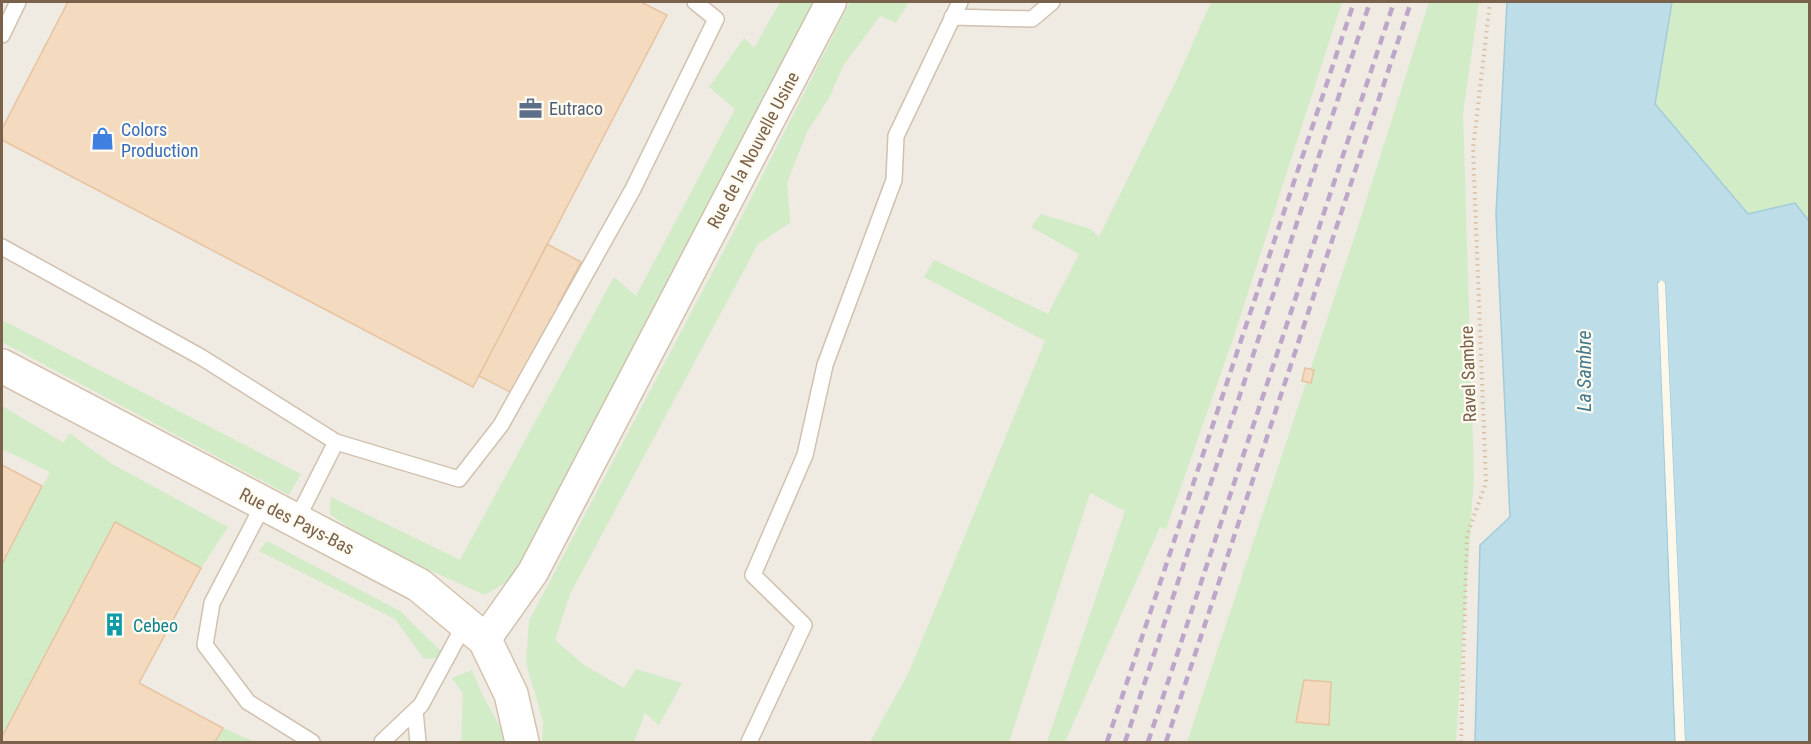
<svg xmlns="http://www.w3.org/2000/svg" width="1811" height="744" font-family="'Roboto Condensed',sans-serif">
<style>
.industrial{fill:#efeae2}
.green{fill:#d2ecc7}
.water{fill:#bddde8;stroke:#a2ccdb;stroke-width:1.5}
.pier{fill:#fdf8ea}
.building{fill:#f4dbc0;stroke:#e7c3a0;stroke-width:1.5}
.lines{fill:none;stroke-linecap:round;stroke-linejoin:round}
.lane-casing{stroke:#d1c1ae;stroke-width:18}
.street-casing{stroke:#d1c1ae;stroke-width:33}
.secondary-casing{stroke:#d4c2ac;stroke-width:36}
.path{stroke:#dabea2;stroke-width:4;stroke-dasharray:1.5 4.5;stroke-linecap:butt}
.lane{stroke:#fff;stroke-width:15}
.street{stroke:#fff;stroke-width:30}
.secondary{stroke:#fff;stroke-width:33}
.rail{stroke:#bda6c9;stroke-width:4.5;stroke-dasharray:9 6;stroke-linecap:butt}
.labels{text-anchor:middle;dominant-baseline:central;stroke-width:4.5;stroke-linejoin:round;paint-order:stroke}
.service-label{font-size:18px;fill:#4e5e75;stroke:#fffbf1;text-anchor:start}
.shop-label{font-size:18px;fill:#366cbe;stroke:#fffbf1;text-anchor:start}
.street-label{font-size:18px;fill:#7a614b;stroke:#fffbf1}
.culture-label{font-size:18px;fill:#0d838f;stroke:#fffbf1;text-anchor:start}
.water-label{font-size:20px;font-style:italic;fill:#43798e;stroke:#fffbf1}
</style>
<rect width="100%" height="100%" fill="#fdf8ea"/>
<path class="industrial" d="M2 2H1508L1497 236 1510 517 1480 545 1475 742H2Z"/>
<path class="green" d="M780 2H816L516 576 485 595 373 545 330 514 331 497 460 560 614 277 636 296 735 109 709 87 744 38 754 48Z
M850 2H909L896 23 880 16 843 66 830 96 807 132 787 183 790 223 758 244 570 594 555 640 584 665 624 688 636 669 682 683 659 725 645 713 634 742H542L543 721 526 663 529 621 741 218Z
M1211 2H1342L1233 339 1166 529 1160 527 1065 742H1047L1125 511 1090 493 1009 742H870L909 672 1045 341 924 277 934 260 1048 314 1079 254 1031 227 1041 214 1091 229 1099 237 1177 79Z
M1429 2H1479L1463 113 1474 477 1456 742H1187L1362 214Z
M1672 2H1809V221L1795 203 1748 214 1655 104Z
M2 320 301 474 289 495 2 342Z
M2 406 64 443 69 433 112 464 228 527 201 568 115 522 2 738V564L50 472 2 449Z
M267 541 400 611 447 657 424 659 395 619 259 551Z
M472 670 483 696 506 738V742H461L463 694 452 678Z
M223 728 255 742H215Z"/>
<path class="water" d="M1507 2H1672L1655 104 1748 214 1795 203 1809 221V742H1685L1665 283 1658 282 1675 742H1475L1480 545 1510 517 1496 214Z"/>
<path class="pier" d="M1661 280 1665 283 1685 742H1682L1662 283 1678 742H1676L1658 284Z"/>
<path class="building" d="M68 2H641L667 15 473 387 2 140V129Z
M547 244 581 262 558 305 561 307 555 319 551 318 512 393 479 376Z
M1305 368 1314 370 1311 383 1302 381Z
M2 465 42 486 2 564Z
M115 522 201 568 139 683 223 728 215 742H2V737Z
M1304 680 1331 682 1329 725 1296 722Z"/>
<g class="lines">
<defs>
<path id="lane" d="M952 17 1032 19 1052 2
M2 35 18 2
M2 247 201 357 336 442 459 479 501 425 633 189 716 19 695 2
M263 505 212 603 205 645 248 702 312 742
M296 521 336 442
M415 711 418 742
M382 742 421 705 466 622
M749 742 804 625 753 575 805 455 825 365 894 180 896 136 960 2"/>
<path id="street" d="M485 640 533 572 831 2"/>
<path id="secondary" d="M2 366 419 585 485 640 511 694 522 742"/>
</defs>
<use href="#lane" class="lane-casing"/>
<use href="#street" class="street-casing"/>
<use href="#secondary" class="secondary-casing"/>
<path class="path" d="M1461 742 1467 535 1486 483 1473 149 1490 2"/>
<use href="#lane" class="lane"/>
<use href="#street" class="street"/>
<use href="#secondary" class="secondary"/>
<path class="rail" d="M1107 742 1354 2
M1125 742 1370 2
M1148 742 1394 2
M1166 742 1411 2"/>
</g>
<defs>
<symbol id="office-bare" viewBox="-9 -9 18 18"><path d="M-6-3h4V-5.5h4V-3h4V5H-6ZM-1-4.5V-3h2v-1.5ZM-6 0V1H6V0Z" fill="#5c6f8a" stroke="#fffbf1" stroke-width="2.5" paint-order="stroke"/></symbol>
<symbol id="shop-bare" viewBox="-9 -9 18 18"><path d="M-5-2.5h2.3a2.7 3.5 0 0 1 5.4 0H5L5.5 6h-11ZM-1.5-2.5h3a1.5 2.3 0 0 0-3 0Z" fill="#3f7fe0" stroke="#fffbf1" stroke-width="2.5" paint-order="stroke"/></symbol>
<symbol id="building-bare" viewBox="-9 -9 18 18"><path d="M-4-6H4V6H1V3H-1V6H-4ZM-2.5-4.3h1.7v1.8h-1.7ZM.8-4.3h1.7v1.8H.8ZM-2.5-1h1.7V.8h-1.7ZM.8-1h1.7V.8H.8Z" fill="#0f9aa8" stroke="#fffbf1" stroke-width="2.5" paint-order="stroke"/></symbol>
</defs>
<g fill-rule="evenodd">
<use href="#office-bare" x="514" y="92" width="33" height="33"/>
<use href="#shop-bare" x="86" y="122" width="33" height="33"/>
<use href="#building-bare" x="98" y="608" width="33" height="33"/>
</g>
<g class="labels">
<g class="service-label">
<text x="549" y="108">Eutraco</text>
</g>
<g class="shop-label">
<text x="121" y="129">Colors<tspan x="121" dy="21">Production</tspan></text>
</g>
<g class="street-label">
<text transform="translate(753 150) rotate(-62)">Rue de la Nouvelle Usine</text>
<text transform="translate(1468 374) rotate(-92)">Ravel Sambre</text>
<text transform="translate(297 521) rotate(27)">Rue des Pays-Bas</text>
</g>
<g class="culture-label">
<text x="133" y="625">Cebeo</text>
</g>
<g class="water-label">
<text transform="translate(1584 371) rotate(-90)">La Sambre</text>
</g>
</g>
<rect width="1811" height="744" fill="none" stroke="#7a614b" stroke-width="6"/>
</svg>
